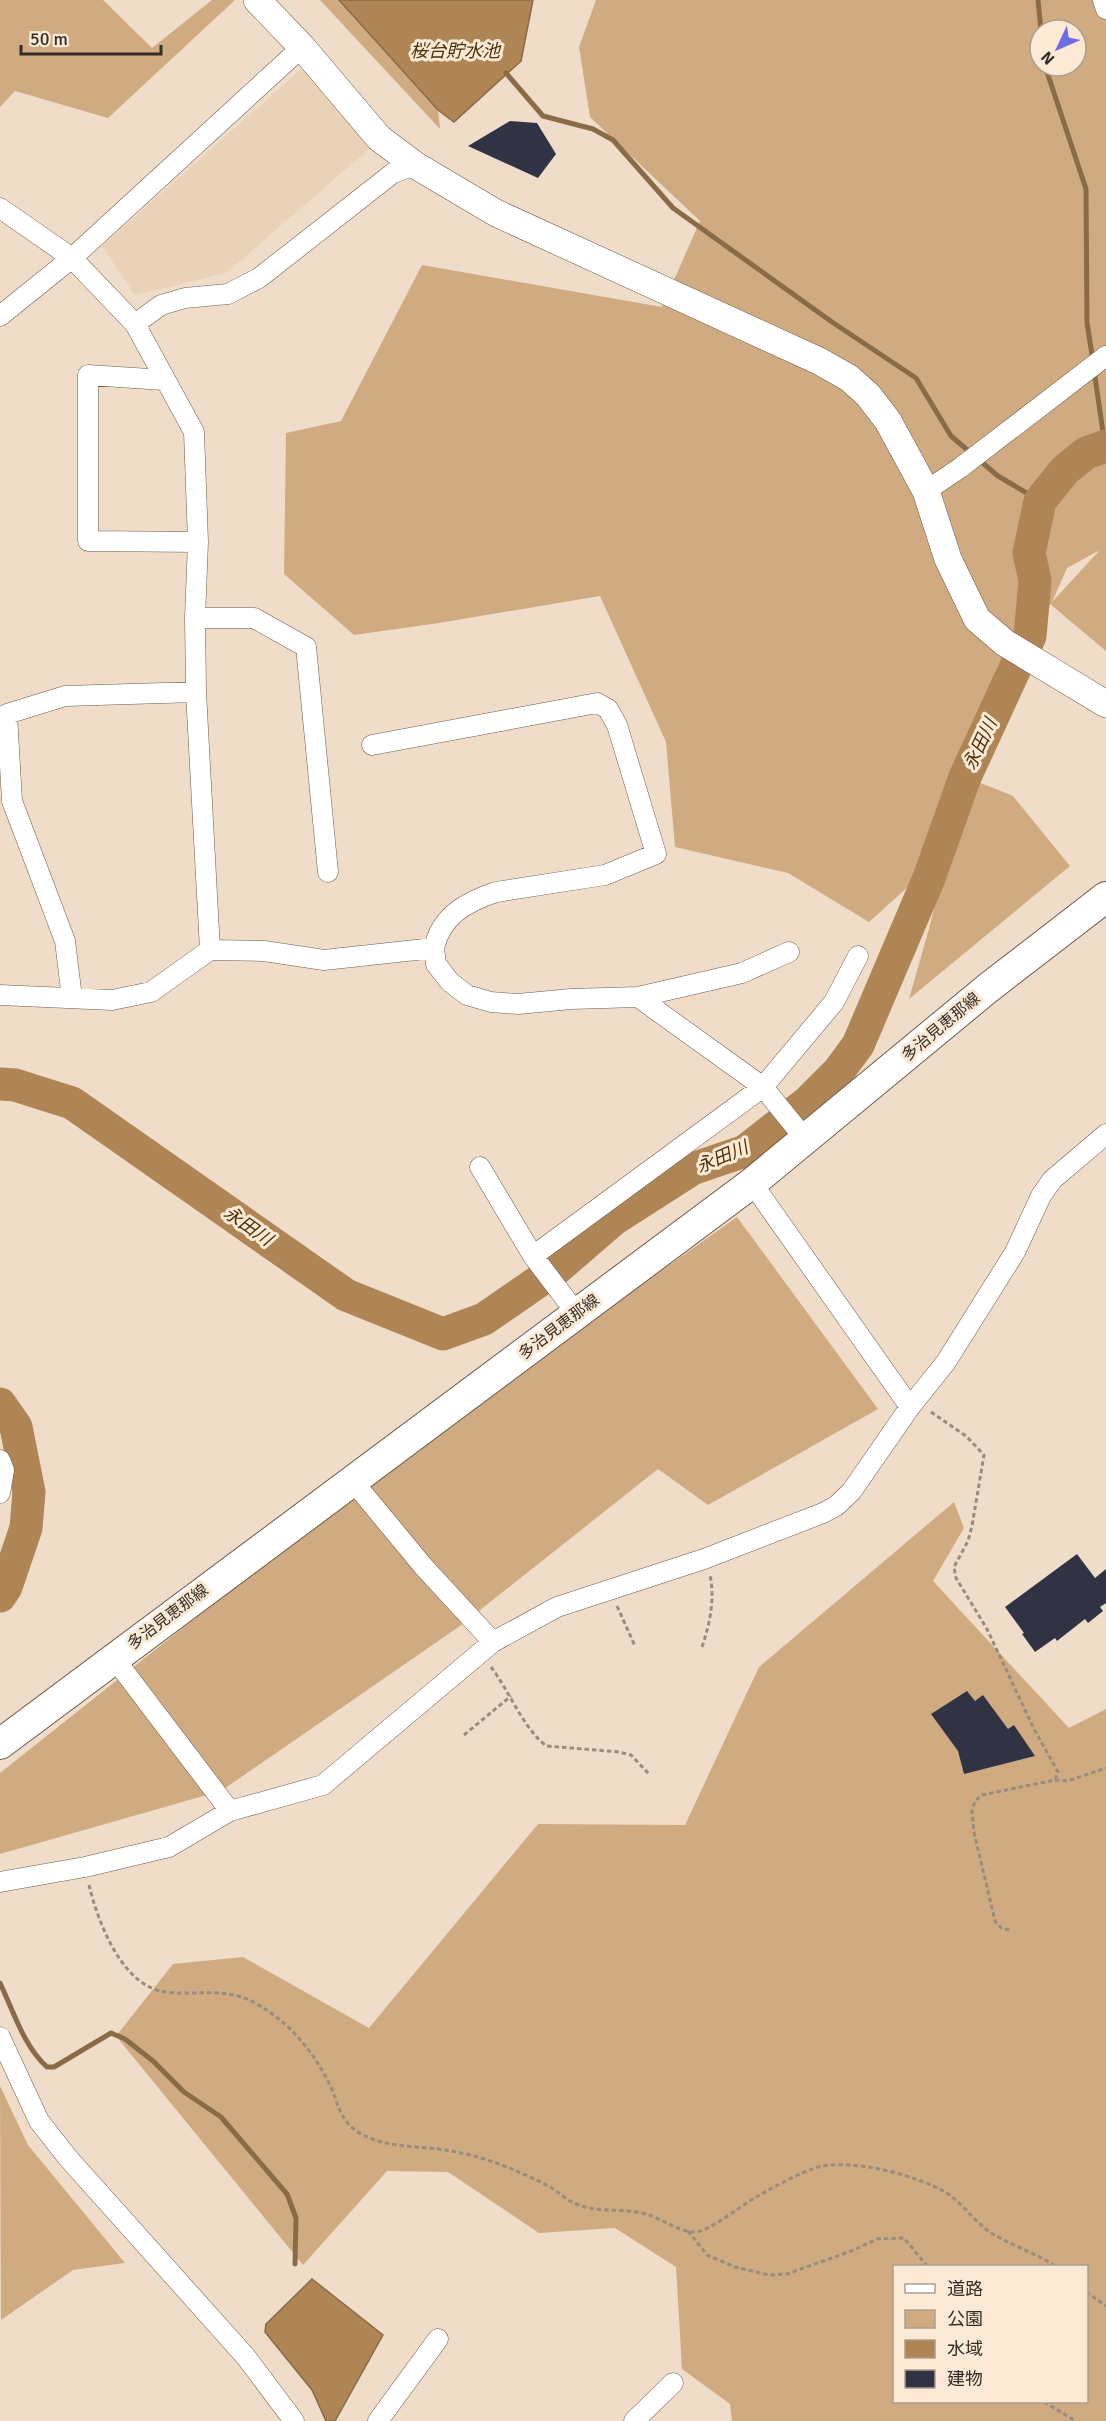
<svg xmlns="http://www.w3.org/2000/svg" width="1106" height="2421" font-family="Signika,'Noto Sans JP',sans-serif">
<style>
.built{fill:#ead2b9}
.green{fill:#d0ab82;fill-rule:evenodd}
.water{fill:#af8555;stroke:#8a6b47;stroke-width:1.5}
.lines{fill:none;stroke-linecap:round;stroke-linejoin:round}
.stream{stroke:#8a6b47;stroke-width:5}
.river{stroke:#af8555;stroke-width:33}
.building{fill:#313345}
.street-casing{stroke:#6b5c4b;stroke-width:21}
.secondary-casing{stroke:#6b5c4b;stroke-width:28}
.primary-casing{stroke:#6b5c4b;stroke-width:32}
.path{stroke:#998c7d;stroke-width:3;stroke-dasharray:4.5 3;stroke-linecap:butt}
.street{stroke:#fff;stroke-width:20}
.secondary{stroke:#fff;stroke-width:27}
.primary{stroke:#fff;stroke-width:30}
.labels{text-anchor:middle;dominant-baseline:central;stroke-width:6;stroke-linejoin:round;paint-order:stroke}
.street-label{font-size:16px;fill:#342d25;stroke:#fcead6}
.water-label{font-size:18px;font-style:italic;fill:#4c2f06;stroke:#fcead6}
</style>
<rect width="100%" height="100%" fill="#efddc9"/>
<path class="built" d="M309 62 382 138 226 273 135 295 102 246Z"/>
<path class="green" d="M0 0H103L152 48 212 0H235L108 118 15 91 0 107Z
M320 0H339L438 110 440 129Z
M596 0H1106V651L1050 604 971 779 1013 796 1070 866 909 999 929 929 958 809 931 866 869 922 788 873 675 847 666 742 600 596 439 623 354 635 284 574 286 433 341 421 422 265 662 307 700 221 590 117 579 47ZM1040 30H1076V66H1040ZM1098 551V552L1052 602 1067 568Z
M737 1217 878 1409 708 1505 658 1469 460 1626 221 1791 0 1854V1773L402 1454Z
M954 1502 964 1528 933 1581 1069 1728 1106 1709V2421H732L730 2404 682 2369 676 2267 615 2228 539 2233 448 2172 387 2171 303 2265 116 2036 173 1964 243 1957 369 2028 538 1824 685 1825 759 1667ZM894 2266H1086V2402H894Z
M0 2086 28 2145 125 2263 73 2270 1 2320Z"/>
<path class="water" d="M339 0H533L521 61 454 122 438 110Z
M312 2279 383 2335 335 2421H326L312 2390 265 2332 266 2324Z"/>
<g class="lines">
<path class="stream" d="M1038 0 1041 30
M1045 66 1086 189 1087 323 1093 361
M506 73 543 116 593 129 613 140 673 208 832 322 916 378 951 436 971 453
M1094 370 1105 446
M978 459 998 476 1040 501
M0 1983C13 2010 24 2047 47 2067H54L111 2033 125 2039 153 2061 184 2092 221 2117 287 2194 296 2218 295 2264"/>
<path class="river" d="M0 1084 15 1085 72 1103 346 1295 443 1334 484 1319 555 1270 614 1219 692 1169 745 1151 808 1102 838 1072 858 1045 929 878 965 777 1030 636 1035 581 1029 553 1040 501 1065 470 1086 453 1106 446
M0 1404 16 1427 29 1492 26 1528 6 1587 0 1596"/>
</g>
<path class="building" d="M510 121 537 123 556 154 538 178 468 146Z
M1077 1554 1095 1578 1106 1569V1603L1100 1607 1103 1611 1088 1623 1085 1619 1057 1641 1055 1638 1035 1652 1022 1634 1024 1633 1005 1607Z
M967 1691 975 1701 983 1695 1008 1729 1014 1725 1035 1756 964 1774 958 1751 931 1714Z"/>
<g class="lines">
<defs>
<path id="street" d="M1103 0 1106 9
M0 208 72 258 135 324 194 432 198 542 195 618 196 692 210 950
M0 316 72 258 302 47
M135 324 161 305 185 298 228 294 259 278 393 173 415 165
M165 380 88 375V541L198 542
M926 491 960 468 1106 356
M195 618H254L306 647 328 872
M372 745 597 703 608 709 617 725 656 854 605 875 496 892C466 902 441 916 434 948
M0 995 112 1000 151 992 210 950 264 951 324 960 434 948 436 964 450 982 467 995 491 1002 518 1004 571 999 638 997 763 1087 806 1140
M638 997 742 973 789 952
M72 998 65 941 12 801 7 714 65 696 196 692
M480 1167 533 1256 763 1087 834 1002 858 956
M752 1183 910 1407
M533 1256 577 1314
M0 1460 4 1470 0 1493
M352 1480 423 1566 493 1642
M114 1658 230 1811
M0 1882 85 1867 169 1847 230 1811 323 1785 493 1642 557 1607 704 1559 823 1513 836 1506 851 1492 910 1407 946 1362 1015 1252 1041 1196 1052 1180 1106 1134
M0 2037 39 2121 68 2158 246 2357 294 2421
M378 2421 438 2339
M634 2421 673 2383"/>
<path id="secondary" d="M257 0 302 47 379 138 415 165 496 213 819 361 849 378 868 395 888 421 926 491 948 559 977 619 1005 643 1106 704"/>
<path id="primary" d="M0 1744 752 1183 988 988 1106 897"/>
</defs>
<use href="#street" class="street-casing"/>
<use href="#secondary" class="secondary-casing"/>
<use href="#primary" class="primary-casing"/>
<path class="path" d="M931 1412 966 1436 984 1455 972 1526 968 1541 954 1567 956 1578 987 1629 1034 1729 1058 1772 1055 1780 982 1795 975 1801 972 1811 974 1832 995 1921 1002 1929 1012 1930
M617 1606 635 1646
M702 1647C710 1623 715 1600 710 1575
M491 1667C508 1689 526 1733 547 1746L619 1752 631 1755 649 1774
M464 1735 511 1696
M1055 1780 1068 1781 1106 1768
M89 1885C98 1922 122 1987 166 1992 199 1996 226 1986 257 2004 290 2023 313 2051 330 2085 338 2102 339 2118 355 2130 382 2149 415 2145 445 2150 481 2155 518 2170 550 2187 558 2191 565 2199 574 2203 597 2214 625 2207 649 2215 663 2220 677 2230 692 2232 708 2234 742 2204 758 2196 776 2186 795 2175 815 2168 848 2157 916 2175 945 2192 963 2203 975 2223 993 2234 1013 2246 1036 2253 1055 2266
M688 2231 707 2255 735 2267 769 2275 787 2274 854 2250 877 2239 904 2238 927 2266
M1086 2292 1106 2306
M1044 2402 1076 2421"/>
<use href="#street" class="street"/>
<use href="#secondary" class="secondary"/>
<use href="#primary" class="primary"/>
</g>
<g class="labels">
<g class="street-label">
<text transform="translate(941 1027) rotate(-40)">多治見恵那線</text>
<text transform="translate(559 1327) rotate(-37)">多治見恵那線</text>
<text transform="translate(168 1617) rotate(-37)">多治見恵那線</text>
</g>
<g class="water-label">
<text x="455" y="51">桜台貯水池</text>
<text transform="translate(980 744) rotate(-65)">永田川</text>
<text transform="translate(722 1157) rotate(-23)">永田川</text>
<text transform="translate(248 1226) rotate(35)">永田川</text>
</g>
</g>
<rect x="893" y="2265" width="195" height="138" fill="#fcead6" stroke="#ac9e8f" stroke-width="1.5"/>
<rect x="905" y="2284" width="30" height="9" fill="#ffffff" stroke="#ac9e8f" stroke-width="1.5"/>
<text x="947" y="2295" font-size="18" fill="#342d25">道路</text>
<rect x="905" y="2310" width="30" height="18" fill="#d0ab82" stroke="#ac9e8f" stroke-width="1.5"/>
<text x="947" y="2325" font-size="18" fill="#342d25">公園</text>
<rect x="905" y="2340" width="30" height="18" fill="#af8555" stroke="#ac9e8f" stroke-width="1.5"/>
<text x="947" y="2355" font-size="18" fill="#342d25">水域</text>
<rect x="905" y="2370" width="30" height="18" fill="#313345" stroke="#ac9e8f" stroke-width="1.5"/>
<text x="947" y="2385" font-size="18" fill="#342d25">建物</text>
<g transform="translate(1058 48) rotate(226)"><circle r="28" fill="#fcead6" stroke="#ac9e8f" stroke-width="1.5"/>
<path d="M0-4.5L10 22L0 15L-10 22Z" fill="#706ae5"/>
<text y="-9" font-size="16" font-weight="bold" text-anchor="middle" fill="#342d25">N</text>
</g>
<path d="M21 45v9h140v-9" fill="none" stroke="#342d25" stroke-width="3"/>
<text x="30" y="45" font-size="18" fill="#342d25" stroke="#fcead6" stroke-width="4.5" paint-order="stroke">50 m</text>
</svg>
